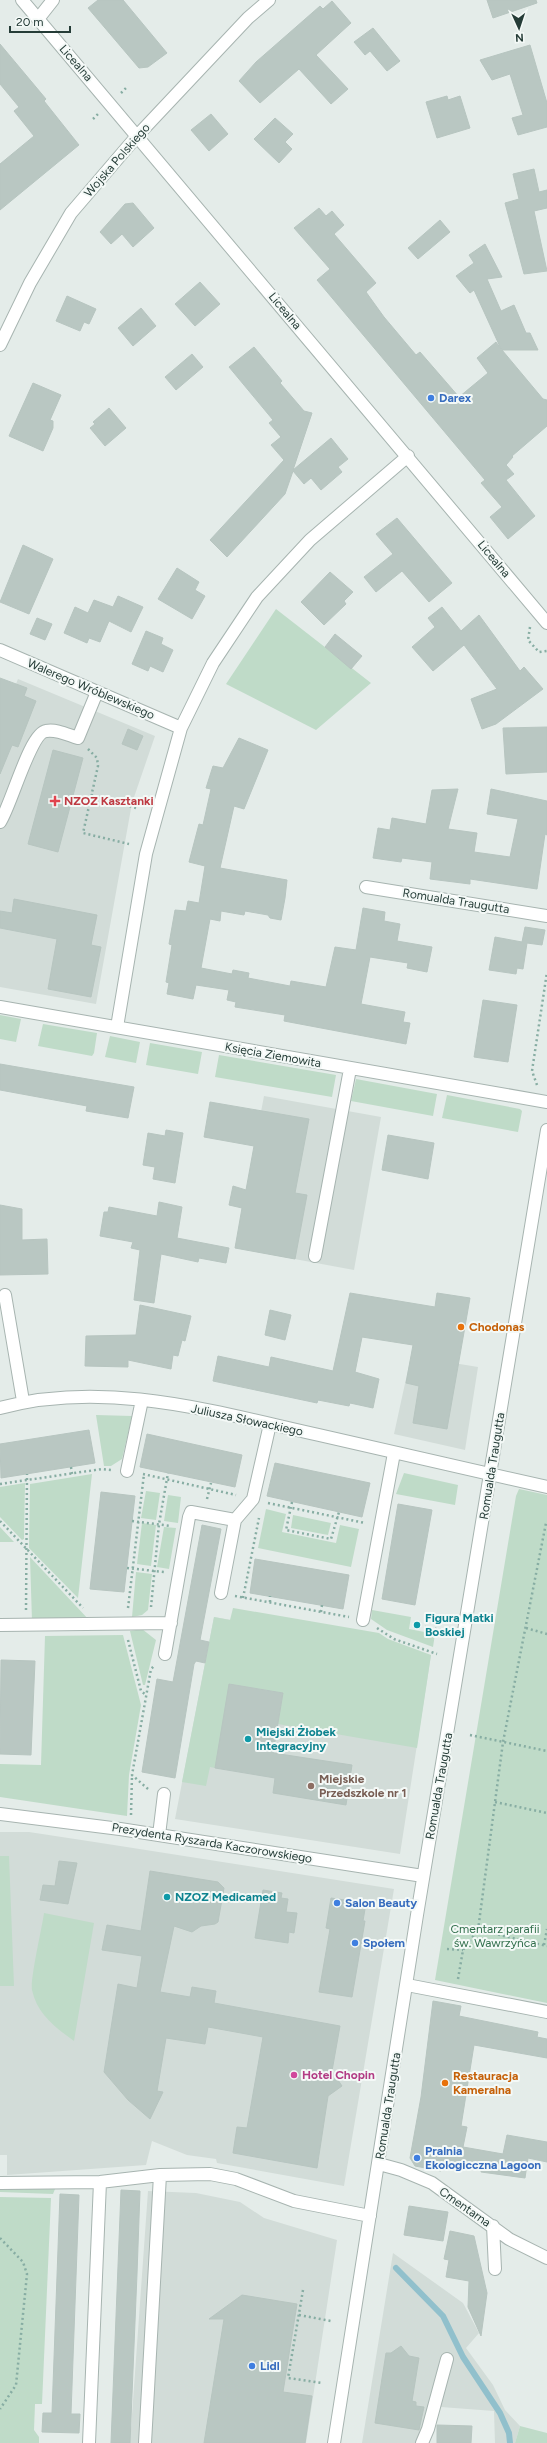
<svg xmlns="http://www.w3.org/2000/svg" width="547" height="2443" font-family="Figtree,sans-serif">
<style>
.built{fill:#d2dcd8}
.green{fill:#bfdbc8}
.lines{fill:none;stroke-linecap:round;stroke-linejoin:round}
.stream{stroke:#91c0cc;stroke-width:6}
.building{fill:#b9c7c2;stroke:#b7c5c0}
.minor-casing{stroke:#a7b4b0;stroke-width:14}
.path{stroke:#87ada3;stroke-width:2.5;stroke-dasharray:2 3;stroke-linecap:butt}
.minor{stroke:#fff;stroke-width:12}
.shop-dot{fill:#3f7fe0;stroke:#f4f9f7;stroke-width:1.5}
.health-dot{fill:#e0444e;stroke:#f4f9f7;stroke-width:1.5}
.food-dot{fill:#e8710a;stroke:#f4f9f7;stroke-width:1.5}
.culture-dot{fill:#0f9aa8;stroke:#f4f9f7;stroke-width:1.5}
.education-dot{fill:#8d6e63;stroke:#f4f9f7;stroke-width:1.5}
.hotel-dot{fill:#d1479c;stroke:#f4f9f7;stroke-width:1.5}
.labels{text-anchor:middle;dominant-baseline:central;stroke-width:4;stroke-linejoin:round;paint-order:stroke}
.street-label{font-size:12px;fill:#253c37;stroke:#f4f9f7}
.shop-label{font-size:12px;font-weight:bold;fill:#366cbe;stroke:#f4f9f7;text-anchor:start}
.health-label{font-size:12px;font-weight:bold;fill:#be3a42;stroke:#f4f9f7;text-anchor:start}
.food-label{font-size:12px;font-weight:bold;fill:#c56008;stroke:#f4f9f7;text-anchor:start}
.culture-label{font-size:12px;font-weight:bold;fill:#0d838f;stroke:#f4f9f7;text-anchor:start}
.education-label{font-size:12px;font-weight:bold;fill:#785e54;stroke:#f4f9f7;text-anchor:start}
.park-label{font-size:12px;fill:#32704d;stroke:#f4f9f7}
.hotel-label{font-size:12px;font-weight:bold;fill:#b23c85;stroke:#f4f9f7;text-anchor:start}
</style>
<rect width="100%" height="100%" fill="#e4ece9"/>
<path class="built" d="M18 679 155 736 132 803 96 1004 0 987V725Z
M264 1096 381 1117 354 1270 235 1248Z
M411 1356 478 1367 465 1450 394 1434Z
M214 1617 431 1655 400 1854 175 1819Z
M0 1832H29L101 1843 394 1889 344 2186 217 2163 216 2159 187 2155 152 2141 146 2165 7 2175V2155H0Z
M148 2191 196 2193 240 2202 264 2218 337 2240 306 2443H130Z
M393 2253 463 2303 479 2333 466 2348 493 2385 505 2410 520 2426 515 2443H495L494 2411 441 2407 415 2443H362Z"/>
<path class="green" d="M276 609 371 683 316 730 226 684Z
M0 1015 21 1019 16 1042 0 1039Z
M43 1024 97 1033 94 1053 92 1056 38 1046Z
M110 1036 140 1042 136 1063 105 1057Z
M150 1043 202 1052 198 1074 146 1065Z
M219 1055 336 1075 332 1097 215 1077Z
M356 1079 437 1094 433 1116 351 1101Z
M447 1095 520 1109 522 1111 518 1132 442 1118Z
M96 1415 132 1416 122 1459 111 1466H104Z
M404 1473 458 1485 455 1505 396 1494Z
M92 1474 78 1598 29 1548 30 1484Z
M25 1483 24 1539 22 1540 0 1517V1487Z
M519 1489 547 1495V2003L435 1980 516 1496Z
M146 1491 160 1493 156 1520 141 1518Z
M168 1495 181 1497 178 1523 164 1521Z
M266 1509 286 1514 282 1532 336 1543 340 1525 359 1529 351 1567 258 1548Z
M293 1515 331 1523 328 1535 291 1528Z
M142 1523 156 1525 151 1566 137 1564Z
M0 1527 14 1542H0Z
M164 1527 176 1528 169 1569 157 1567Z
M30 1557 90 1621H32Z
M136 1572 152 1574 148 1610 142 1615 132 1617Z
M233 1608 379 1633 388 1639 431 1655 417 1748 278 1724 283 1693 230 1684 215 1768 210 1767 206 1786 182 1782 214 1617 230 1620Z
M372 1610 411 1617 409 1629 435 1634 433 1647 387 1630 371 1619Z
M142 1629 156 1640 145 1685H143L130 1631Z
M123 1635 141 1705 129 1775 127 1816 0 1797V1764L41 1765 45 1636Z
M0 1856H9L14 1986H0Z
M44 1913 94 1923 74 2041C56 2028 37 2014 32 1990 30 1979 42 1928 44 1913Z
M0 2186 55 2189 53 2194 0 2192Z
M0 2197 51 2198 42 2404H35L34 2430 39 2437V2443H0Z
M520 2426 547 2433V2443H515Z"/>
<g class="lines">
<path class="stream" d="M396 2268 443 2316 463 2357 500 2413 509 2433 510 2443"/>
</g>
<path class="building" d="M98 0H123L167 53 148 67 139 68 88 8Z
M487 0H536L537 3 493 18Z
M332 1 351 23 316 55 348 89 331 104 299 69 260 103 239 81 256 62 320 6 323 9Z
M373 28 400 61 387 71 370 51 365 55 354 42Z
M0 44 46 99 44 101 79 145 0 210V164L34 136 14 111 19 107 0 84Z
M530 45 547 103V127L518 135 512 118 523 115 510 74 492 80 480 60Z
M447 96 448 100 460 96 470 128 437 138 426 102Z
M211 114 228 134 209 151 191 130Z
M275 118 293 134 285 142 292 149 279 163 254 139Z
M534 169 539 192 547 190V208L534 211 547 271 524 274 505 203 519 199 513 174Z
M133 203 154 228 133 247 122 234 111 244 100 232 125 204Z
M319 208 326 216 332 211 344 225 334 234 376 283 366 292 384 317 416 355 420 352 459 397 488 373 477 358 496 342 501 349 474 290 470 293 456 276 474 263 469 255 485 244 502 277 487 279 501 311 514 305 526 333H530L538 350H502L543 399 547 400V426L512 456 513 457 506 465 514 474 506 480 535 516 508 539 490 517 502 507 481 483 485 480 317 280 330 269 294 228Z
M440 220 450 232 418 259 408 248Z
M200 282 220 304 195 326 175 304Z
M67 296 96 309 89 324 84 322 80 331 56 321Z
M141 308 156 326 133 346 118 328Z
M254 347 282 381 280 383 304 411 312 413 293 470 331 438 348 459 338 467 342 472 321 490 311 478 304 484 293 471 285 494 227 557 210 540 284 460 271 445 281 437 269 423 273 420 229 367Z
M192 354 203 367 176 390 165 377Z
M33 383 61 395 50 420 53 421V428L43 451 9 436Z
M109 408 126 428 105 446 90 428 95 424 93 422Z
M397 518 452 583 429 602 402 571 376 592 364 577 393 554 376 534Z
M23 545 53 559 29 614 0 602Z
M177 568 199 582 195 590 205 596 192 619 158 599Z
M330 572 353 592 344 601 346 604 324 625 301 602Z
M118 596 143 607 131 632 109 621 100 642 89 638 87 643 64 633 75 607 88 613 94 600 113 607Z
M442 607 461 631 479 615 520 671 524 667 543 689 496 724 482 729 471 699 497 689 464 645 433 671 412 647 435 627 428 618Z
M37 618 52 624 45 640 30 634Z
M146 631 163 638 161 644 173 650 163 672 150 666 148 671 132 664Z
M335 634 362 656 351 669 325 647Z
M0 678 27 688 24 696 36 701 18 747 12 745 0 774Z
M547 727V772L506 774 503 728Z
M128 729 143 736 137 750 122 744Z
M239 738 268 750 244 809 234 806 220 868 287 880 285 898 281 920 270 918 268 915 245 911 244 915 221 911 220 921 210 919 201 968 232 974 233 970 249 973 248 978 290 986 291 981 326 987 335 947 356 950 363 908 385 912 384 921 400 924 397 941 432 947 427 972 407 968 408 963 370 957 361 1004 405 1012 403 1022 410 1023 406 1044 284 1021 285 1015 235 1007 236 1002 227 1000 229 990 196 985 193 999 167 994 169 983 166 982 172 945 169 944 175 910 186 911 188 901 199 903 205 866 189 862 199 824 203 825 211 789 206 788 213 766 223 768Z
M53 750 83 758 58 852 28 844Z
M458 789 448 829 477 833 474 852 510 857 518 819 487 814 491 789 547 801V835L545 834 537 889 470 879V884L430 879 432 862 402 858 401 862 373 858 378 828 390 830 392 818 426 824 432 790Z
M14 899 97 915 91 945 101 947 91 997 48 989 57 939 0 928V911L12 913Z
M525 927 545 930 542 945 527 943 523 969 517 968 516 974 489 970 495 937 522 942Z
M483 1000 517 1005 508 1062 474 1057Z
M0 1064 134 1087 128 1118 86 1111 87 1106 0 1090Z
M210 1102 309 1119 295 1193 307 1195 295 1259 235 1248 242 1208 229 1205 233 1186 246 1190 254 1146 204 1137Z
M166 1130 183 1133 175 1183 153 1179 155 1167 143 1165 148 1133 165 1136Z
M388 1135 434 1143 428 1179 382 1170Z
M159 1202 182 1207 177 1238 229 1248 226 1263 199 1258 198 1262 161 1254 154 1303 134 1300 140 1250 131 1248 133 1242 100 1236 104 1212H108L109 1207 157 1216Z
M0 1205 22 1209V1240L47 1239 48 1274 0 1275Z
M350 1293 435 1307 437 1293 470 1298 447 1429 413 1423 419 1386 406 1383 413 1345 362 1337 355 1372 379 1379 373 1408 350 1403 349 1406 318 1400 317 1403 213 1381 218 1356 269 1367 271 1357 333 1371Z
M140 1305 191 1316 185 1341 182 1340 178 1356 173 1355 171 1369 128 1360V1367L85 1366 86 1336 136 1335Z
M270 1310 291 1315 285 1340 265 1335Z
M89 1430 95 1463 1 1478 0 1444Z
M147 1434 242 1455 235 1487 140 1467Z
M275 1463 370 1483 362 1517 267 1496Z
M101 1492 135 1496 124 1592 90 1589Z
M398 1504 432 1510 415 1605 382 1599Z
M202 1525 221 1529 200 1640 209 1642 205 1663 196 1661 194 1664 175 1778 142 1772 157 1679 173 1682Z
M255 1559 349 1575 343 1609 250 1593Z
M1 1660 35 1661 31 1755 0 1754Z
M229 1684 283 1693 273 1753 352 1765 346 1805 273 1793 275 1778 215 1768Z
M59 1861 77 1863 68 1904 40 1900 43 1885 55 1886Z
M150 1871 218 1882 224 1888 218 1922 215 1924 201 1926 192 1932 174 1926 160 1992 190 1997 192 1987 216 1991 214 2003 340 2026 332 2071 342 2086 328 2096 317 2168 233 2153 237 2127 247 2128 263 2037 208 2027 205 2044 166 2038 157 2091 163 2092 150 2119 128 2100 104 2072 118 1984 137 1988 142 1956 102 1950 107 1925 141 1931Z
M263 1890 282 1893 281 1898 288 1899 286 1912 297 1913 294 1933 289 1932 288 1943 255 1938Z
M331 1898 366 1903 363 1921H365L352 1997 319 1992 330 1929 326 1928Z
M433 2001 461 2006 459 2016 538 2032 537 2037 547 2039V2058L474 2045 461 2126 467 2127 463 2147 503 2154 507 2135 547 2142V2162L528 2158 525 2178 481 2172 482 2164 450 2163V2166L442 2165 441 2171 415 2166 410 2158 421 2097Z
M121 2190 140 2191 137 2274 130 2443H111Z
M60 2194 79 2195 71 2414H80L79 2433 42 2432 43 2413H52Z
M409 2206 448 2212 443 2241 404 2235Z
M450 2231 474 2236 487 2293 481 2336 468 2307 469 2281 446 2277 449 2260 444 2259Z
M242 2295 297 2304 283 2392 312 2396 305 2443H204L224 2319H209Z
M401 2346 409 2356 419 2358 412 2401 416 2402V2406L424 2407 419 2430 375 2423 386 2353H391Z
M437 2425 472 2426 471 2443H437Z"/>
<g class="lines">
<defs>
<path id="minor" d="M22 0 547 623
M38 19 53 0
M0 345 30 283 71 213 137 136 248 18 269 0
M0 650 181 728
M0 822C11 806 30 733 46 731 57 729 68 735 78 738L97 692
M366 887 547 916
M0 1007 547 1102
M117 1027 146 854 181 728 213 663 257 597 310 540 408 456
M315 1256 350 1069
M5 1295 23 1401
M0 1408C106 1379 215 1412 319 1435 395 1453 471 1470 547 1487
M127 1471 142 1400
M221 1593 235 1520 253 1499 270 1424
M363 1620 394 1453
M0 1625 171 1623
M165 1654 189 1517 191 1512 235 1520
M0 1814 120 1829 423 1876
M159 1835 164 1794
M407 1985 547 2012
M379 2164 401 2170 432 2183 509 2239 547 2258
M0 2183 100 2182 160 2175 210 2174 236 2179 294 2201 370 2216
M493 2226 495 2269
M89 2443 100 2182
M145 2443 160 2175
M334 2443 417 1915 547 1130
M422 2443 428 2429 447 2359"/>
</defs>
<use href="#minor" class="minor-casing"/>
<path class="path" d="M121 93 126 88
M93 119 98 114
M530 627 528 640 539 652 547 651
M88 749 97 758 98 766 83 833 129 844
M91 795 136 808
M537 1085 532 1071 547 972
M71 1467 72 1474
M143 1474 236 1495
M0 1484 102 1469 112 1470
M207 1499 211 1483
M292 1502 286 1530 331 1539 339 1512
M268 1503 365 1523
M0 1521 83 1608
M132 1521 171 1526
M127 1568 164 1572
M235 1596 349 1617
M243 1598 259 1518
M270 1602V1596
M151 1607 159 1524 168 1473
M128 1608 144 1474
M26 1610 27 1474
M321 1612 322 1605
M425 1627 441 1630
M377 1628 394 1639 437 1654
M526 1628 547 1634
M128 1640 141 1691 146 1695
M470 1735 547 1751
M148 1789 132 1775 151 1669 155 1665
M495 1802 547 1813
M131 1815 132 1776
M478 1930 503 1742 546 1523
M544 1945 547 1929
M447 1949 463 1950
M458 1979 463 1950 478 1930 547 1946
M0 2238 23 2262 27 2274 16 2385 0 2409
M303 2290 288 2378 322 2383
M299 2315 331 2321"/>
<use href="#minor" class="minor"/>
</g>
<g class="shop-dot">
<circle cx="431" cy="398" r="4"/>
<circle cx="337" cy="1903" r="4"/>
<circle cx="355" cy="1943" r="4"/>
<circle cx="417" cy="2158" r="4"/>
<circle cx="252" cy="2366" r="4"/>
</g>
<path class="health-dot" d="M53 795h4v4h4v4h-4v4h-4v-4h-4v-4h4z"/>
<g class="food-dot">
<circle cx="461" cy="1327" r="4"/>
<circle cx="445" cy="2083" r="4"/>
</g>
<g class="culture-dot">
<circle cx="417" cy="1625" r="4"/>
<circle cx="248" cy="1739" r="4"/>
<circle cx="167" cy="1897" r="4"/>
</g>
<circle class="education-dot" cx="311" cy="1786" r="4"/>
<circle class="hotel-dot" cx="294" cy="2075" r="4"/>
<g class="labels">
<g class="street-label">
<text transform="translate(76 63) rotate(49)">Licealna</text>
<text transform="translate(117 160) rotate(-49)">Wojska Polskiego</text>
<text transform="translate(285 311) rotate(50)">Licealna</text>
<text transform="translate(494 559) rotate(50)">Licealna</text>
<text transform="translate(91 689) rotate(23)">Walerego Wróblewskiego</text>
<text transform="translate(456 901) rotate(9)">Romualda Traugutta</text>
<text transform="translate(273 1055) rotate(10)">Księcia Ziemowita</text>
<text transform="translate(247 1420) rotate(12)">Juliusza Słowackiego</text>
<text transform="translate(492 1466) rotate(-81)">Romualda Traugutta</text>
<text transform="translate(439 1786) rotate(-80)">Romualda Traugutta</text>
<text transform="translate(212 1843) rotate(9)">Prezydenta Ryszarda Kaczorowskiego</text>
<text transform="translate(388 2106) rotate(-81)">Romualda Traugutta</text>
<text transform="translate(465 2207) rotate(35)">Cmentarna</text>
</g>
<g class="shop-label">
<text x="439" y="398">Darex</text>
<text x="345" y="1903">Salon Beauty</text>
<text x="363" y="1943">Społem</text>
<text x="425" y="2151">Pralnia<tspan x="425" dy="14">Ekologicczna Lagoon</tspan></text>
<text x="260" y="2366">Lidl</text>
</g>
<g class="health-label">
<text x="64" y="801">NZOZ Kasztanki</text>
</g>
<g class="food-label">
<text x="469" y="1327">Chodonas</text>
<text x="453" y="2076">Restauracja<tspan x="453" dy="14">Kameralna</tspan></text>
</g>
<g class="culture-label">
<text x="425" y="1618">Figura Matki<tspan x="425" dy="14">Boskiej</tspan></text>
<text x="256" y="1732">Miejski Żłobek<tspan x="256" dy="14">Integracyjny</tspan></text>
<text x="175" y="1897">NZOZ Medicamed</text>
</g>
<g class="education-label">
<text x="319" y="1779">Miejskie<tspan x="319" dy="14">Przedszkole nr 1</tspan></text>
</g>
<g class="park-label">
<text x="495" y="1929">Cmentarz parafii<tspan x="495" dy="14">św. Wawrzyńca</tspan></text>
</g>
<g class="hotel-label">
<text x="302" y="2075">Hotel Chopin</text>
</g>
</g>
<g transform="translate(519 28) rotate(177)" stroke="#f4f9f7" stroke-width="3" paint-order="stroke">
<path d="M0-3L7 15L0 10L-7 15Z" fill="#253c37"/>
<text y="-6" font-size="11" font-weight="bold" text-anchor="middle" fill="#253c37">N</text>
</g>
<path d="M10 26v6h60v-6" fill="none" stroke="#253c37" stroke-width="2"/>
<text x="16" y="26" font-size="12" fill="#253c37" stroke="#f4f9f7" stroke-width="3" paint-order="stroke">20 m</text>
</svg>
